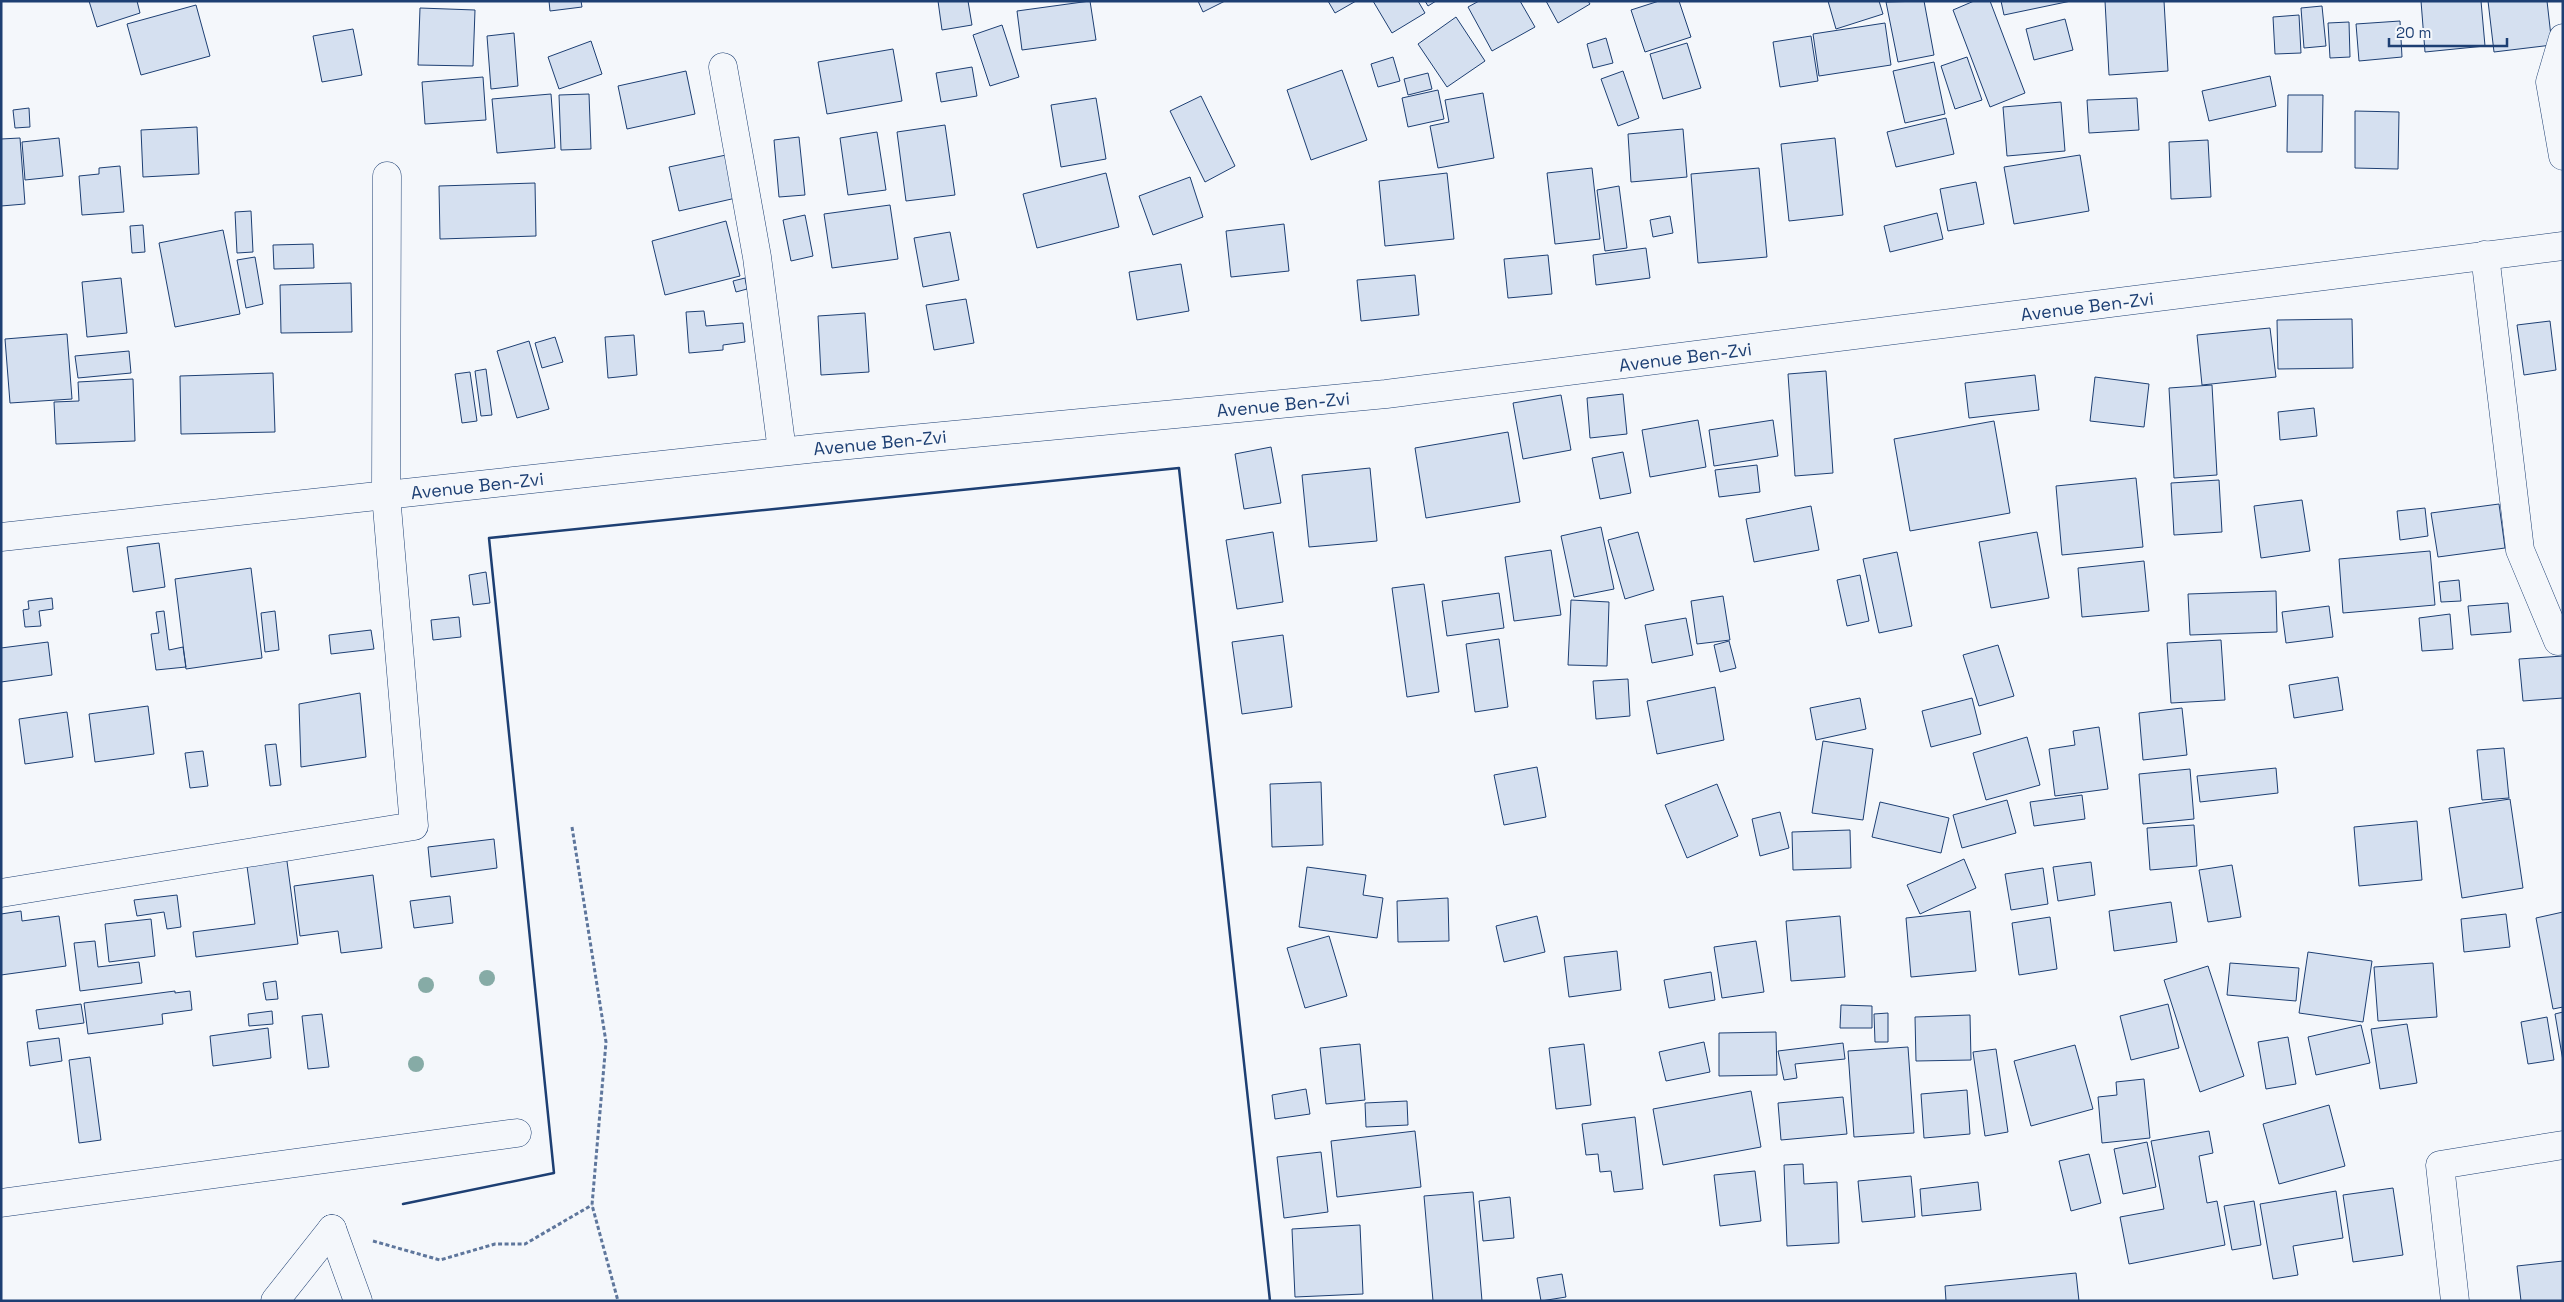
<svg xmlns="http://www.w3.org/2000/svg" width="2564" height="1302" font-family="'Space Grotesk',sans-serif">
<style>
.building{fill:#d5e0f0;stroke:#1d3f73}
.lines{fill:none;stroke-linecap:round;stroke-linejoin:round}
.minor-casing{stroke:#1d3f73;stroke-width:29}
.path{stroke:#5e769c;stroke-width:3;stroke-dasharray:4 2.5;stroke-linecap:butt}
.minor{stroke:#f4f7fb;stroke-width:28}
.wall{stroke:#1d3f73;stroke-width:2.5}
.tree{fill:#86aba6}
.labels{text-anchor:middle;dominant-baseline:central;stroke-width:4;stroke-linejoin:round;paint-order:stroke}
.street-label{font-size:18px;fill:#1d3f73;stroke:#f4f7fb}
</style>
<rect width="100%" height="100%" fill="#f4f7fb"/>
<path class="building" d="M89 1H137L140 13 97 27Z
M549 1H581L582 7 550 11Z
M938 1H968L972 25 942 30Z
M1090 1 1096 40 1022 50 1017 11Z
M1198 1H1225L1203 12Z
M1328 1H1356L1335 13Z
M1373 1H1418L1425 13 1392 33Z
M1425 1H1436L1428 6Z
M1479 1H1520L1535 27 1492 51 1468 7Z
M1546 1H1588L1590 4 1558 23Z
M1659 1H1679L1691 37 1645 52 1631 10Z
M1828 1H1879L1883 14 1836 29Z
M1924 1 1934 55 1898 62 1886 2Z
M1974 1H1990L2025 93 1990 107 1953 10Z
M2001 1H2071L2004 15Z
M2105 1H2164L2168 71 2109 75Z
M2421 1H2481L2485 46 2425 52Z
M2488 1H2547L2552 45 2494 52Z
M196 5 210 56 141 75 127 24Z
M2322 6 2326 46 2304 48 2301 8Z
M420 8 475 10 473 66 418 65Z
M2299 15 2301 53 2275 54 2273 17Z
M1456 17 1485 61 1447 87 1418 44Z
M2065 19 2073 50 2034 60 2026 29Z
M2400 21 2402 57 2359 61 2356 24Z
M2349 22 2350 57 2330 58 2328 23Z
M1885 23 1891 65 1819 76 1813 34Z
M1002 25 1019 77 990 86 973 35Z
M353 29 362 75 322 82 313 36Z
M514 33 518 86 491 89 487 36Z
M1811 36 1818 81 1780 87 1773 42Z
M1606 38 1613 63 1593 68 1587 44Z
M591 41 602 74 559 89 548 57Z
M1687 43 1701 88 1663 99 1650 54Z
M893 49 902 101 827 114 818 62Z
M1393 57 1400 81 1378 87 1371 64Z
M1967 57 1982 100 1955 109 1941 66Z
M1934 62 1945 114 1905 123 1893 71Z
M972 67 977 96 941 102 936 73Z
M1342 70 1367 140 1311 160 1287 90Z
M686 71 695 114 627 129 618 86Z
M1623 71 1639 118 1618 126 1601 79Z
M1428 73 1432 89 1408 95 1404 79Z
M2270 76 2276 106 2209 121 2202 91Z
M483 77 486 120 425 124 422 82Z
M1438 90 1444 119 1408 127 1402 98Z
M1483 93 1494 158 1438 168 1430 126 1449 122 1445 100Z
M551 94 555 148 497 153 492 99Z
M589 94 591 149 561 150 559 95Z
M2288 95H2323L2322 152H2287Z
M1201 96 1235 166 1205 182 1170 111Z
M1096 98 1106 159 1061 167 1051 105Z
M2137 98 2139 130 2089 133 2087 100Z
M2061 102 2065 151 2007 156 2003 107Z
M29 108 30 127 15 128 13 110Z
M2355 111 2399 112 2398 169 2355 168Z
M1946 118 1954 154 1896 167 1887 132Z
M945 125 955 195 906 201 897 132Z
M197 127 199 174 143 177 141 130Z
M1683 129 1687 177 1631 182 1628 134Z
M877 132 886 190 848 195 840 138Z
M799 137 805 195 779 197 774 140Z
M20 138 25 204 1 206V139Z
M59 138 63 176 25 180 22 142Z
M1835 138 1843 215 1789 221 1781 144Z
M2208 140 2211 197 2171 199 2169 142Z
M726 155 736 198 679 211 669 167Z
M2080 155 2089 211 2014 224 2004 167Z
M120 166 124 212 82 215 79 176 99 174V168Z
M1592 168 1600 239 1555 244 1547 173Z
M1759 168 1767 257 1698 263 1691 174Z
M1106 173 1119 227 1037 248 1023 194Z
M1447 173 1454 239 1385 246 1379 181Z
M1190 177 1203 217 1153 235 1139 196Z
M1976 182 1984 224 1948 231 1940 189Z
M535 183 536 236 440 239 439 186Z
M1619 186 1627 248 1605 251 1597 190Z
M890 205 898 259 832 268 824 214Z
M251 211 253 252 237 253 235 212Z
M1937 213 1943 239 1890 252 1884 226Z
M805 215 813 256 791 261 783 220Z
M1670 216 1673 233 1653 237 1650 220Z
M726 221 740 276 665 295 652 241Z
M1284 224 1289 271 1231 277 1226 231Z
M143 225 145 252 132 253 130 226Z
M223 230 240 314 175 327 159 243Z
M950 232 959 280 923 287 914 238Z
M313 244 314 268 274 269 273 245Z
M1646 248 1650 278 1596 285 1593 255Z
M1548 255 1552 294 1508 298 1504 259Z
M255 257 263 304 246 308 237 260Z
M1181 264 1189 311 1137 320 1129 272Z
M1415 275 1419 315 1361 321 1357 280Z
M121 278 127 333 87 337 82 282Z
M745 278 747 289 736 292 733 281Z
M351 283 352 332 281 333 280 285Z
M966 299 974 343 934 350 926 305Z
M704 311 706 326 743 323 745 342 723 345V350L689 353 686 312Z
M865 313 869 372 821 375 818 316Z
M2352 319 2353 368 2278 369 2277 320Z
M2550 321 2556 370 2524 375 2517 325Z
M2270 328 2276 377 2202 385 2197 335Z
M67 334 72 399 10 403 5 339Z
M634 335 637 375 608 378 605 337Z
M555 337 563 362 542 368 535 343Z
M529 341 549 409 517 418 497 351Z
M129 351 131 373 78 378 75 356Z
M486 369 492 415 481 416 475 371Z
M1826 371 1833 473 1795 476 1788 374Z
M470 372 477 421 462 423 455 374Z
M273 373 275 432 181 434 180 376Z
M2035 375 2039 410 1969 418 1965 383Z
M2095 377 2149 384 2144 427 2090 421Z
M133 379 135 441 56 444 54 402 79 401 78 382Z
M2212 385 2217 475 2174 478 2169 388Z
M1623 394 1627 434 1590 438 1587 398Z
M1561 395 1571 450 1523 459 1513 403Z
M2314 408 2317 436 2280 440 2278 412Z
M1698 420 1706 467 1650 477 1642 430Z
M1773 420 1778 456 1714 466 1709 430Z
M1994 421 2010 513 1910 531 1894 439Z
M1508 432 1520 502 1426 518 1415 448Z
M1271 447 1281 503 1244 509 1235 454Z
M1623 452 1631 493 1600 499 1592 458Z
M1757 465 1760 492 1719 497 1715 470Z
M1370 468 1377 541 1309 547 1302 475Z
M2136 478 2143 547 2062 555 2056 486Z
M2219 480 2222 532 2174 535 2171 483Z
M2302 500 2310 551 2261 558 2254 506Z
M2499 504 2505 548 2438 557 2431 513Z
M1811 506 1819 550 1754 562 1746 519Z
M2425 508 2428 536 2400 540 2397 511Z
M1601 527 1614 589 1574 597 1561 536Z
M1273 532 1283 602 1237 609 1226 540Z
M1638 532 1654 590 1625 599 1608 540Z
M2037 532 2049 598 1991 608 1979 542Z
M159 543 165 587 133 592 127 547Z
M1551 550 1561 615 1514 621 1505 557Z
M2430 551 2435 605 2343 613 2339 559Z
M1897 552 1912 626 1879 633 1863 559Z
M2144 561 2149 611 2082 617 2078 568Z
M251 568 262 658 186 669 175 579Z
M486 572 490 603 473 605 469 575Z
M1860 575 1869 621 1847 626 1837 580Z
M2459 580 2461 601 2441 602 2439 582Z
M1424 584 1439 692 1407 697 1392 588Z
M2276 591 2277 632 2190 635 2188 594Z
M1499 593 1504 628 1447 636 1442 601Z
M1723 596 1730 640 1697 644 1691 601Z
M52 598 53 609 39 611 41 626 25 627 23 610 29 609 28 601Z
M1571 600 1609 602 1607 666 1568 665Z
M2508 603 2511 632 2471 635 2468 606Z
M2329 606 2333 637 2286 643 2282 612Z
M164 611 169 650 183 647 186 667 156 670 151 634 159 633 156 612Z
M275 611 279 650 265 652 261 613Z
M2450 614 2453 649 2422 651 2419 618Z
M459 617 461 637 433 640 431 620Z
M1686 618 1693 655 1652 663 1645 625Z
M371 630 374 649 331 654 329 635Z
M1283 635 1292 707 1242 714 1232 642Z
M1499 639 1508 707 1475 712 1466 644Z
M2221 640 2225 700 2171 703 2167 643Z
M1729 641 1736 668 1720 672 1714 645Z
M48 642 52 675 1 682V648Z
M1998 645 2014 696 1979 706 1963 655Z
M2563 656V698L2523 701 2519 659Z
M2338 677 2343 710 2294 718 2289 685Z
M1628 679 1630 716 1596 719 1593 681Z
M1715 687 1724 740 1657 754 1647 701Z
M360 693 366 757 301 767 299 704Z
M1860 698 1866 729 1816 740 1810 708Z
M1972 698 1981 734 1931 747 1922 711Z
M148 706 154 754 95 762 89 714Z
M2182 708 2187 755 2143 760 2139 713Z
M67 712 73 757 25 764 19 719Z
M2099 727 2108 789 2055 796 2049 749 2075 745 2073 731Z
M2027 737 2040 785 1986 800 1973 753Z
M1823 741 1873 749 1863 820 1812 813Z
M276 744 281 785 270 786 265 745Z
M2504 748 2509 798 2482 800 2477 750Z
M203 751 208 786 190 788 185 753Z
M1537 767 1546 817 1504 825 1494 775Z
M2276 768 2278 793 2200 802 2197 776Z
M2190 769 2194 819 2143 824 2139 774Z
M1321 782 1323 845 1272 847 1270 784Z
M1717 784 1738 836 1687 858 1665 805Z
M2082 795 2085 819 2034 826 2030 802Z
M2510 799 2523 888 2462 898 2449 808Z
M2007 800 2016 833 1962 848 1953 815Z
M1880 802 1949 818 1941 853 1872 837Z
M1780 812 1789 848 1760 856 1752 819Z
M2417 821 2422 880 2359 886 2354 827Z
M2194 825 2197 866 2150 870 2147 828Z
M1850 830 1851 868 1793 870 1792 832Z
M494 839 497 868 431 877 428 847Z
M286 854 298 944 196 957 193 932 255 924 246 859Z
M1964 859 1976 888 1920 914 1907 885Z
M2091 862 2095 895 2058 901 2053 867Z
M2232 865 2241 917 2208 922 2199 870Z
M1307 867 1366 875 1363 895 1383 898 1377 938 1299 927Z
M2043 868 2048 904 2011 910 2005 874Z
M373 875 382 948 341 953 338 931 300 936 294 886Z
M177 895 181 927 167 929 164 912 137 916 134 900Z
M450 896 453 923 414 928 410 901Z
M1448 898 1449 941 1398 942 1397 901Z
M2171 902 2177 942 2114 951 2109 911Z
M21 911 22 921 59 916 66 966 1 975V914Z
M1970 911 1976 971 1911 977 1906 918Z
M2563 912V1007L2553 1009 2536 918Z
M2506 914 2510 947 2464 952 2461 919Z
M1537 916 1545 952 1504 962 1496 926Z
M1840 916 1845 977 1791 981 1786 921Z
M2050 917 2057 969 2019 975 2012 923Z
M151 919 155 956 109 962 105 924Z
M1329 936 1347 996 1305 1008 1287 948Z
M95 941 98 967 139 962 142 983 80 991 74 943Z
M1756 941 1764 992 1722 998 1714 947Z
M1617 951 1621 990 1569 997 1564 957Z
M2308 952 2372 961 2363 1022 2299 1013Z
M2230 963 2299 968 2296 1001 2227 995Z
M2433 963 2437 1017 2378 1021 2374 967Z
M2208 966 2244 1076 2200 1092 2164 980Z
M1711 972 1715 1000 1669 1008 1664 980Z
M276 981 278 999 266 1000 263 983Z
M175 991V993L190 991 192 1010 162 1014 163 1024 88 1034 84 1003Z
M81 1004 84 1023 39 1029 36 1010Z
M2168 1004 2179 1048 2131 1060 2120 1016Z
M1841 1005 1872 1006V1028H1840Z
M272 1011 273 1024 249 1026 248 1014Z
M2563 1012V1061L2555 1014Z
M1888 1013V1042H1875L1874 1014Z
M322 1014 329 1067 308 1069 302 1016Z
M1970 1015 1971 1060 1916 1061 1915 1017Z
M2547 1017 2554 1060 2528 1064 2521 1022Z
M2407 1024 2417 1083 2380 1089 2371 1029Z
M2361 1025 2370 1063 2316 1075 2308 1037Z
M268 1028 271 1058 213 1066 210 1036Z
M1776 1032 1777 1075 1719 1076V1033Z
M2288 1037 2296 1084 2266 1089 2258 1042Z
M59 1038 62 1061 30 1066 27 1042Z
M1704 1042 1710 1072 1666 1081 1659 1052Z
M1843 1043 1845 1059 1795 1064 1797 1078 1784 1080 1778 1051Z
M1360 1044 1365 1100 1326 1104 1320 1048Z
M1584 1044 1591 1105 1556 1109 1549 1048Z
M2075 1045 2093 1109 2031 1126 2014 1061Z
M1908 1047 1914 1133 1854 1137 1848 1051Z
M1996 1049 2008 1132 1985 1136 1973 1052Z
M90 1057 101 1140 79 1143 69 1060Z
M2144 1079 2150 1138 2102 1143 2098 1097 2117 1095 2116 1082Z
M1306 1089 1310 1114 1275 1119 1272 1095Z
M1967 1090 1970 1134 1924 1138 1921 1094Z
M1751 1091 1761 1147 1663 1165 1653 1109Z
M1843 1097 1847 1134 1781 1140 1778 1103Z
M1407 1101 1408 1125 1366 1127 1365 1103Z
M2329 1105 2345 1166 2279 1184 2263 1124Z
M1635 1117 1643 1189 1614 1192 1611 1171 1600 1172 1598 1154 1586 1155 1582 1124Z
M1415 1131 1421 1187 1337 1197 1331 1141Z
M2209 1131 2213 1153 2199 1156 2207 1203 2217 1201 2225 1245 2129 1264 2120 1217 2164 1209 2151 1141Z
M2147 1142 2156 1187 2123 1194 2114 1149Z
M1321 1152 1328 1212 1284 1218 1277 1157Z
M2089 1154 2101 1203 2071 1211 2059 1161Z
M1803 1164 1804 1184 1837 1182 1839 1243 1787 1246 1784 1165Z
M1755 1171 1761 1221 1720 1226 1714 1175Z
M1911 1176 1915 1217 1862 1222 1858 1181Z
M1978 1182 1981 1210 1922 1216 1920 1189Z
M2393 1188 2403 1255 2353 1262 2343 1195Z
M2336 1191 2343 1238 2293 1246 2298 1275 2273 1279 2260 1204Z
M1473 1192 1482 1301H1433L1424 1196Z
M1510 1197 1514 1238 1483 1241 1479 1201Z
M2254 1201 2261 1245 2232 1250 2224 1206Z
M1360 1225 1363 1294 1295 1297 1292 1229Z
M2563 1261V1301H2521L2517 1266Z
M2076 1273 2079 1301H1946L1945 1286Z
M1562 1274 1566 1297 1541 1301 1537 1278Z"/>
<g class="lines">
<defs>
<g id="minor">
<path d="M2563 38 2550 82 2563 156"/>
<path d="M723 67 757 257 782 451"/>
<path d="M2485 255 2520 550 2558 641"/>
<path id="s1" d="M1 537 817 448 1386 394 2563 246"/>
<path d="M1 893 414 826 386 495 387 176"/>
<path d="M1 1203 517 1133"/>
<path d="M332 1229 358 1301"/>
<path d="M275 1301 332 1229"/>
<path d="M2455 1301 2440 1165 2563 1145"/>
</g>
</defs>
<use href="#minor" class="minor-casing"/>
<path class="path" d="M572 827 606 1042 592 1205 618 1301
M373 1241 440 1260 495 1244H525L592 1205"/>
<use href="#minor" class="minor"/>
<path class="wall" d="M403 1204 554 1173 489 538 1179 468 1270 1301"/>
</g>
<g class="tree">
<circle cx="487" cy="978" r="8"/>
<circle cx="426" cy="985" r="8"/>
<circle cx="416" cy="1064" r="8"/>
</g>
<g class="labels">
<g class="street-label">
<text stroke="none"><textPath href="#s1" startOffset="2099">Avenue Ben-Zvi</textPath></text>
<text stroke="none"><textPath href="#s1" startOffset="1694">Avenue Ben-Zvi</textPath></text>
<text stroke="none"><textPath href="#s1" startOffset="1289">Avenue Ben-Zvi</textPath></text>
<text stroke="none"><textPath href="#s1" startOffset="884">Avenue Ben-Zvi</textPath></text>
<text stroke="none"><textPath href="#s1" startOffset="479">Avenue Ben-Zvi</textPath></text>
</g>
</g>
<rect width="2564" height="1302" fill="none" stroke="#1d3f73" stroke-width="5"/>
<path d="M2389 38v8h118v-8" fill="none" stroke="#1d3f73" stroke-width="2.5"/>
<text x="2396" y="38" font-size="15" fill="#1d3f73" stroke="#f4f7fb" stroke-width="4" paint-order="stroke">20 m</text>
</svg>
